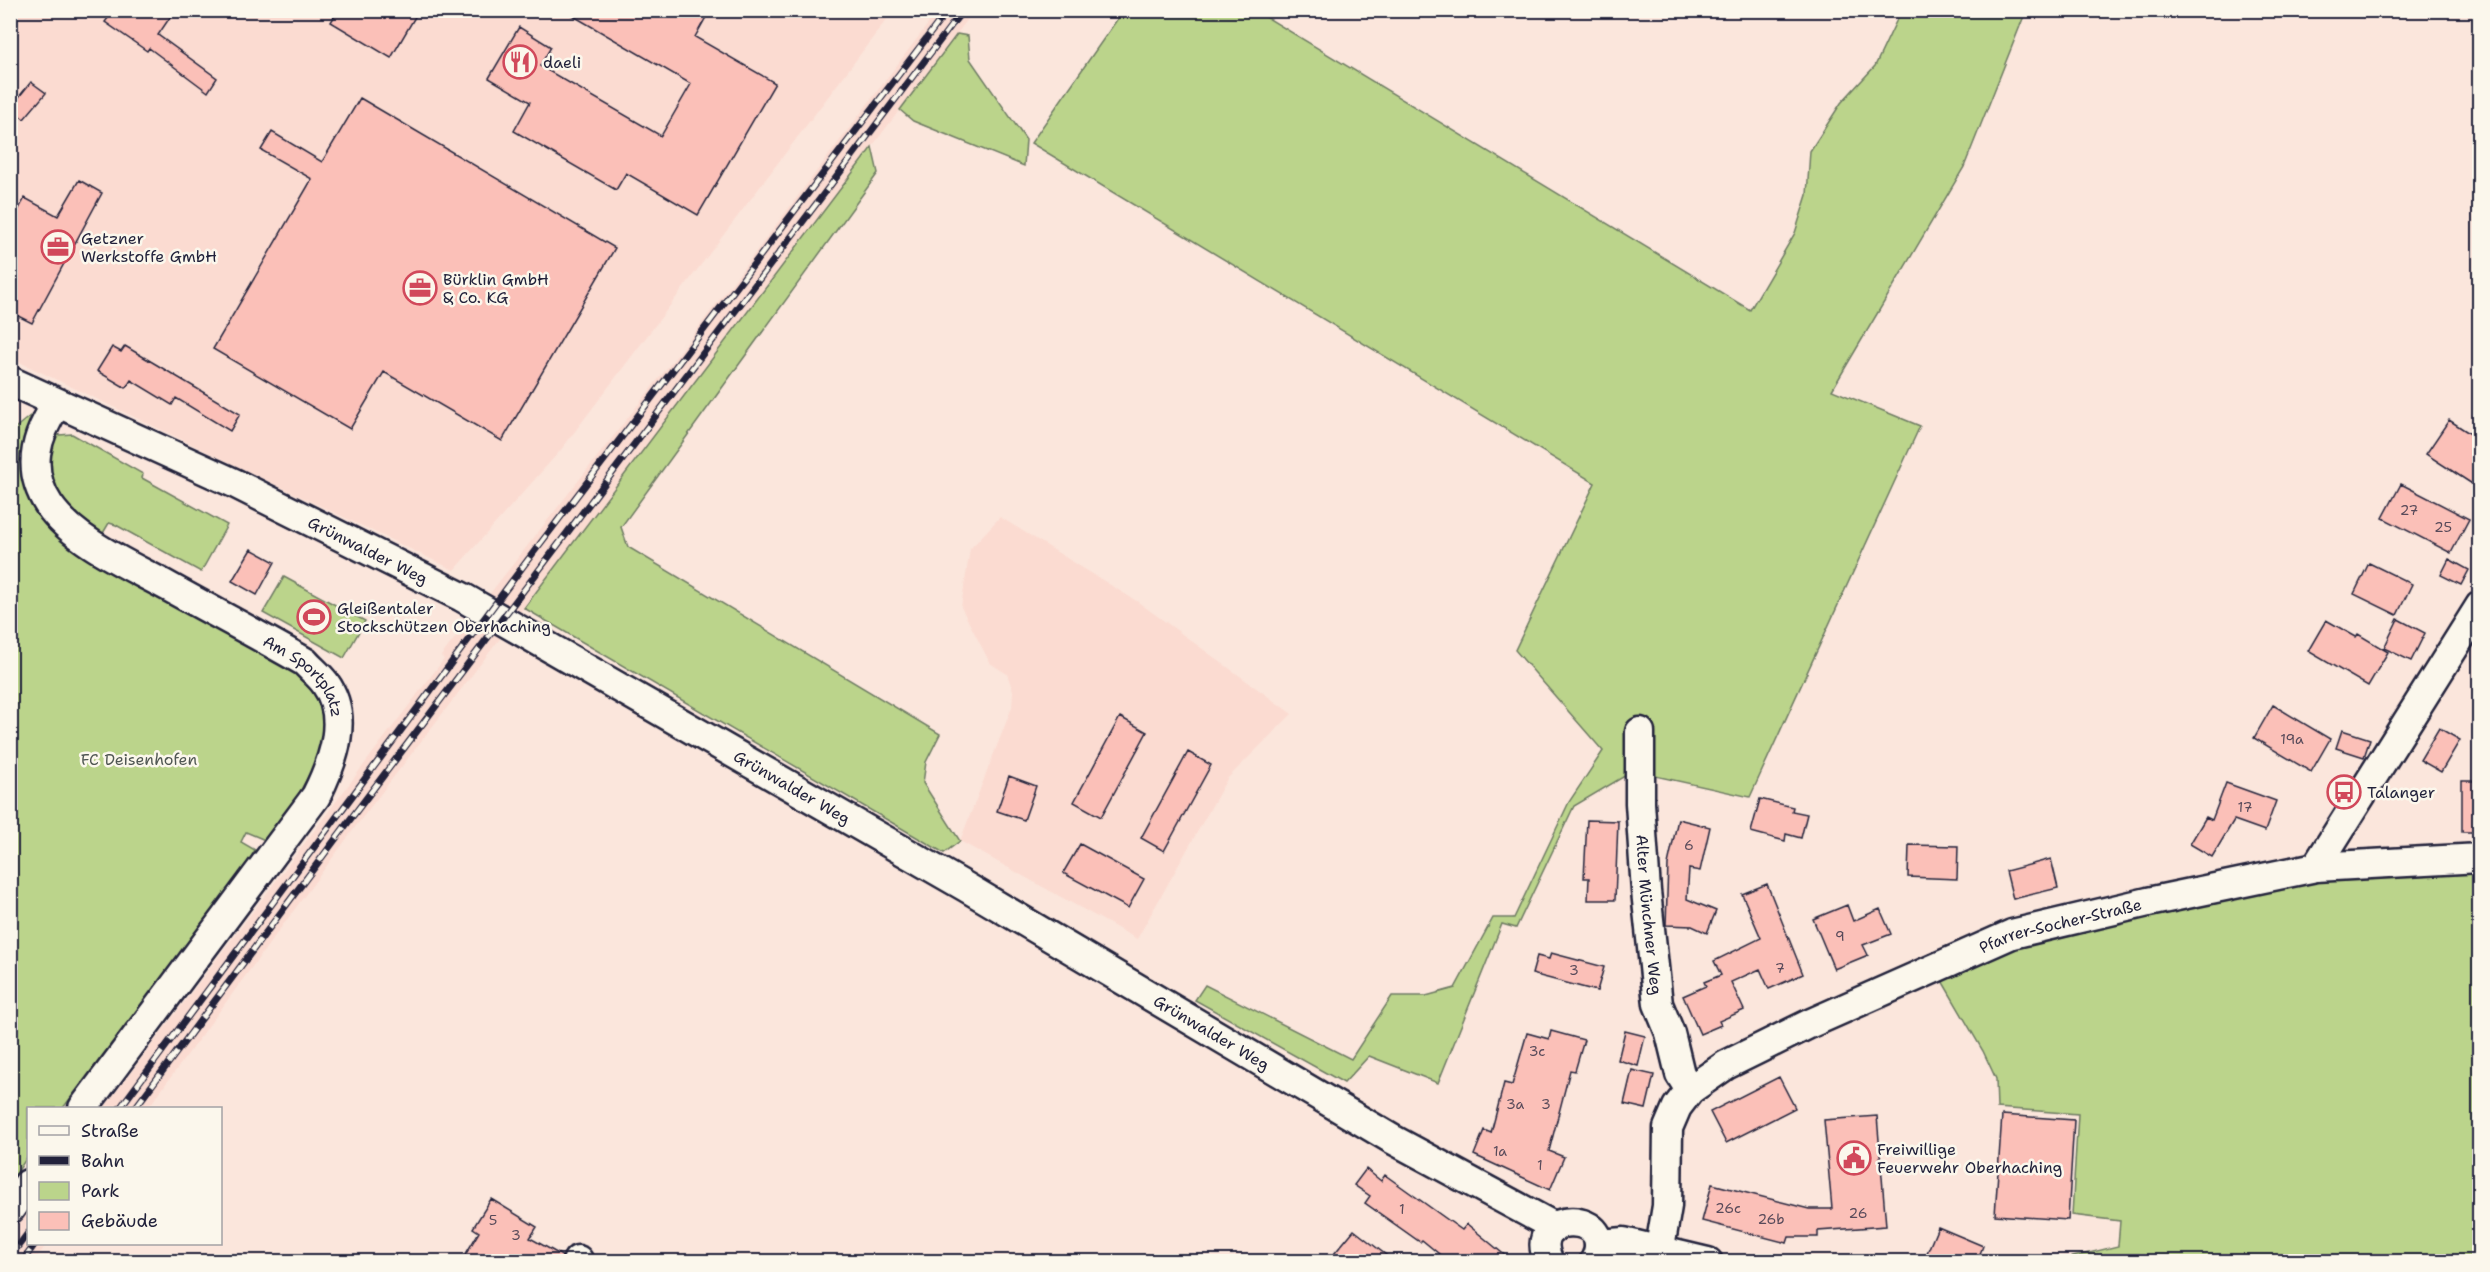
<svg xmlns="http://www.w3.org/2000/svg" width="2490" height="1272" font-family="'Shantell Sans',sans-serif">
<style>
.built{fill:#fbdbd1}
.green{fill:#bbd48b;stroke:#6e7b63;stroke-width:1.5}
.building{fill:#fbc0b8;stroke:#22223b;stroke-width:1.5}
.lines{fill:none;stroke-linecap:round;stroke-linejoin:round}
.minor-casing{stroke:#22223b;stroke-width:33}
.minor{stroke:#fbf7ec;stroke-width:28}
.rail-casing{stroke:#22223b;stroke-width:7}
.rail{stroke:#fbf7ec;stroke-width:4.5;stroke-dasharray:14;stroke-linecap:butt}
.labels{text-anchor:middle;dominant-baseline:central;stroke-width:5;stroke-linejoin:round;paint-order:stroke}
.number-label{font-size:14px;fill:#584a5a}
.poi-label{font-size:16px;fill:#22223b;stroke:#fbf7ec;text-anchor:start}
.street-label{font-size:16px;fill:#22223b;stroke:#fbf7ec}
.park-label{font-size:16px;fill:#505753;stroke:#fbf7ec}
</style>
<rect width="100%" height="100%" fill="#fbe6dc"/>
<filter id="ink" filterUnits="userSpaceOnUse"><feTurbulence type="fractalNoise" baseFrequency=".0167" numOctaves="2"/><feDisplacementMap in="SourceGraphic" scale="12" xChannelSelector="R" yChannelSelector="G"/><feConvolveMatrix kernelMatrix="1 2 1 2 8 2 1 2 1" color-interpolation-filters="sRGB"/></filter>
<g filter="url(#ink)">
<path class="built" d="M10 11H893L560 451 454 570 11 358Z
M938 11H974L585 528 359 822 148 1108H104L444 659 441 656 692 336Z
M1000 517 1138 602 1292 714 1227 779 1137 939 960 841 1012 707 1013 691 1007 674 990 663 961 607 970 549Z
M28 1210V1244H47L34 1261H11V1234Z"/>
<path class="green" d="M1123 11H1256L1750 310 1795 233 1807 195 1810 151 1841 103 1875 66 1901 11H2026L1964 167 1832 390 1920 426 1750 797 1633 771 1574 806 1516 928 1502 924 1438 1083 1369 1056 1344 1083 1195 1000 1205 985 1351 1059 1392 996H1426L1455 988 1493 918H1514L1569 802 1603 751 1515 650 1595 483 1031 143Z
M957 34 968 36 970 59 1026 140 1024 166 913 121 900 110Z
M872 147 878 173 621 527 628 547 940 734 926 762 923 783 960 841 944 853 524 608Z
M30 416 34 500 300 667 327 708 318 767 309 775 297 797 265 840 246 832 241 842 255 850 248 862 131 1027 126 1024 63 1108H28V1156L11 1181 10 564 14 557 10 555V432Z
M72 434 143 474 142 478 227 525 201 572 116 525 109 523 102 535C65 509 39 488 52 439L59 435Z
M284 577 365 621 344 658 263 613Z
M2479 865V1261H2071L2072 1257 2118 1246 2120 1221 2072 1215 2078 1114 1997 1108 1996 1079 1983 1051 1941 979 2020 943 2317 874Z"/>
<path class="building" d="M114 10H175L158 35 217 78 208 92 149 48 147 51 105 22Z
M338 10H419L391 58 331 22Z
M563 10H710L695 37 775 83 698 215 626 173 616 190 514 131 530 102 489 78 519 27 551 47 540 66 661 136 691 84Z
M31 82 46 93 24 119 10 108Z
M360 98 615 248 502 441 384 372 350 429 213 349 312 179 261 150 272 132 322 162Z
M79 180 102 193 32 323 10 312V225L25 198 58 216Z
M125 346 240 414 230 431 176 398 172 405 131 380 126 388 97 371 112 347 121 352Z
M2449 420 2480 440V489L2426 454Z
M2401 484 2469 519 2451 553 2383 518Z
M251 549 275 562 257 595 232 581Z
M2449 559 2469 570 2461 585 2441 575Z
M2369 563 2412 584 2397 615 2354 594Z
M2398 619 2425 633 2411 661 2384 648Z
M2326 620 2356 637 2358 634 2388 652 2368 686 2308 651Z
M2273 705 2330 739 2311 772 2254 738Z
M1120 717 1147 732 1101 817 1074 802Z
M2439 728 2460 740 2441 772 2420 760Z
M2342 730 2370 739 2364 757 2336 748Z
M1188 752 1211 765 1164 851 1141 838Z
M1009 776 1036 786 1024 820 997 811Z
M2462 781H2480V832H2462Z
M2226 783 2276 801 2265 831 2234 820 2212 857 2190 844 2206 817 2212 820Z
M1760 799 1793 807 1792 811 1807 814 1801 838 1786 834 1785 841 1751 832Z
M1678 819 1710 827 1700 871 1689 869 1687 899 1716 911 1707 933 1692 926 1666 925 1668 864Z
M1587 820 1618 821 1615 900H1588L1589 878H1584Z
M1080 844 1144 879 1128 908 1063 873Z
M1909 845 1958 846 1957 879 1908 877Z
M2051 859 2058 888 2013 899 2006 871Z
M1767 884 1803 974 1769 989 1760 969 1731 982 1744 1010 1719 1021 1721 1025 1700 1034 1683 996 1706 986 1704 982 1721 975 1714 961 1761 938 1742 894Z
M1847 905 1853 921 1880 909 1891 934 1863 945 1868 955 1834 969 1813 919Z
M1551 953 1604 967 1597 991 1532 974 1537 956 1549 959Z
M1551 1031 1584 1040 1575 1071 1570 1070 1549 1151 1564 1157 1550 1190 1474 1155 1484 1130 1491 1133 1504 1083 1512 1085 1527 1033 1549 1039Z
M1625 1031 1645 1036 1638 1066 1618 1060Z
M1632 1070 1654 1075 1646 1109 1624 1104Z
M1779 1077 1795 1108 1726 1143 1710 1112Z
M2002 1115 2074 1120 2068 1220 1995 1215Z
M1877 1116 1886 1226 1818 1231V1237H1789L1787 1243 1702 1221 1712 1184 1809 1209H1832L1824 1120Z
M1366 1169 1381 1181 1385 1175 1462 1230 1467 1224 1513 1262H1449L1422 1240 1420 1242 1365 1203 1370 1196 1354 1185Z
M491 1199 537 1227 530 1238 562 1256 561 1262H461L479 1232 473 1228Z
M1938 1227 1983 1246 1977 1262H1946L1927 1253Z
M1354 1230 1395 1262H1344L1334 1254Z"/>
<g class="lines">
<defs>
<g id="minor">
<path id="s1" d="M10 381 234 483 462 597 966 887 1392 1139 1555 1227"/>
<path id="s2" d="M57 404C35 436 26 470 49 505 74 542 131 566 169 587 214 612 260 636 305 662 311 669 319 675 325 683 350 717 333 762 316 796L83 1108"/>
<path id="s3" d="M1640 732V803L1646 891 1658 1004 1670 1033 1680 1074 1690 1090"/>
<path d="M2316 867 2480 606"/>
<path d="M10 1209 28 1184"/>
<path d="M1599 1244 1624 1242 1708 1262"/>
<path id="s4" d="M1660 1248 1667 1206 1668 1128 1677 1107 1690 1090 1726 1065 1809 1024 2012 934 2148 902 2316 867 2480 858"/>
<path d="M577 1262 578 1260"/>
<path d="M1549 1262C1523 1207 1622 1211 1594 1262"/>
</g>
</defs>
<use href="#minor" class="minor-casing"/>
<use href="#minor" class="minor"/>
<defs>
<path id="rail" d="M120 1108 527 561 948 10
M135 1108 352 817 963 10
M10 1257 28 1233
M22 1262 35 1244"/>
</defs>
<use href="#rail" class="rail-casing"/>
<use href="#rail" class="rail"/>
</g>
</g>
<defs>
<symbol id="restaurant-ring" viewBox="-11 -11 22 22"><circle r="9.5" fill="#fbf7ec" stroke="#d1495b" stroke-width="1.5"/><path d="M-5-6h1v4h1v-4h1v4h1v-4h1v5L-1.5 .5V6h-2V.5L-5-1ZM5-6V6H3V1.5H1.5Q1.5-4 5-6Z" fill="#d1495b"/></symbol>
<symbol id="office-ring" viewBox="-11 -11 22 22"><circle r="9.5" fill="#fbf7ec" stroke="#d1495b" stroke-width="1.5"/><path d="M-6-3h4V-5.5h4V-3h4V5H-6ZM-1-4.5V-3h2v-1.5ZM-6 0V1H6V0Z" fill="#d1495b"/></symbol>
<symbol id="stadium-ring" viewBox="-11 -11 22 22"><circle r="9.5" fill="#fbf7ec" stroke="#d1495b" stroke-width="1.5"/><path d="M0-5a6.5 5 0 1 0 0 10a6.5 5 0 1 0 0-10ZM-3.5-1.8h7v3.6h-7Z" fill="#d1495b"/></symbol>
<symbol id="bus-ring" viewBox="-11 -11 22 22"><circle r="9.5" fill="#fbf7ec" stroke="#d1495b" stroke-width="1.5"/><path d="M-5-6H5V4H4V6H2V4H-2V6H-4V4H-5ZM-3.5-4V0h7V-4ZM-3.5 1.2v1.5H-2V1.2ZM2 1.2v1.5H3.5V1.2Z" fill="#d1495b"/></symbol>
<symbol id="civic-ring" viewBox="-11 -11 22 22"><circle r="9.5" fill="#fbf7ec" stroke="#d1495b" stroke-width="1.5"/><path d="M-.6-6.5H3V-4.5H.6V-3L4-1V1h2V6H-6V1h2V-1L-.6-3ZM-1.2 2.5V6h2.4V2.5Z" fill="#d1495b"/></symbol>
</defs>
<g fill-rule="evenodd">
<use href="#restaurant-ring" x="501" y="43" width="38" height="38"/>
<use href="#office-ring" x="39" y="228" width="38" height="38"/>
<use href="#office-ring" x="401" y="269" width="38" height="38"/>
<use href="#stadium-ring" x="295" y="598" width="38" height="38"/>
<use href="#bus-ring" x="2325" y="773" width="38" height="38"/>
<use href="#civic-ring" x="1835" y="1139" width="38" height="38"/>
</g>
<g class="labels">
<g class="number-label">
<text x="2409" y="510">27</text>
<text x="2443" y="527">25</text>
<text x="2292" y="739">19a</text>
<text x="2245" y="807">17</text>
<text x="1689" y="845">6</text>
<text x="1840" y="936">9</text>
<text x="1780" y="968">7</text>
<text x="1574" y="970">3</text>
<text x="1537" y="1051">3c</text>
<text x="1515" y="1104">3a</text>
<text x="1546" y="1104">3</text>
<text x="1500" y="1151">1a</text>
<text x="1540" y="1165">1</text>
<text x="1728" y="1208">26c</text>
<text x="1402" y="1209">1</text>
<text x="1858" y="1213">26</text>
<text x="1771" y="1219">26b</text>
<text x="493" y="1220">5</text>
<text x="516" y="1235">3</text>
</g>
<g class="poi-label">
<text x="543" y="62">daeli</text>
<text x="81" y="238">Getzner<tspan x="81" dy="18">Werkstoffe GmbH</tspan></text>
<text x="443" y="279">Bürklin GmbH<tspan x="443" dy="18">&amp; Co. KG</tspan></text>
<text x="337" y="608">Gleißentaler<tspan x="337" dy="18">Stockschützen Oberhaching</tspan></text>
<text x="2367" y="792">Talanger</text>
<text x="1877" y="1149">Freiwillige<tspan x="1877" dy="18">Feuerwehr Oberhaching</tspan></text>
</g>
<g class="street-label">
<text stroke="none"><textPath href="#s1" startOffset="396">Grünwalder Weg</textPath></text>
<text stroke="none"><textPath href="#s2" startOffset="420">Am Sportplatz</textPath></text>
<text stroke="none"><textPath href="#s1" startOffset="882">Grünwalder Weg</textPath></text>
<text stroke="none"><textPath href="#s3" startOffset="183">Alter Münchner Weg</textPath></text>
<text stroke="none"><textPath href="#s4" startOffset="572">Pfarrer-Socher-Straße</textPath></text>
<text stroke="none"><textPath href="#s1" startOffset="1368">Grünwalder Weg</textPath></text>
</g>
<g class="park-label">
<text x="139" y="759">FC Deisenhofen</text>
</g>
</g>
<rect width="2490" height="1272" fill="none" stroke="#fbf7ec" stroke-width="36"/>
<rect x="18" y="18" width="2454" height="1236" fill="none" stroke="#22223b" stroke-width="2" filter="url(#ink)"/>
<rect x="27" y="1107" width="195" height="138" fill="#fbf7ec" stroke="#a4a2a5" stroke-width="1.5"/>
<rect x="39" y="1126" width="30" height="9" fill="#fbf7ec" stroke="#a4a2a5" stroke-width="1.5"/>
<text x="81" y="1137" font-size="18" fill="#22223b">Straße</text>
<rect x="39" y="1156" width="30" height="9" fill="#22223b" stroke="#a4a2a5" stroke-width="1.5"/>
<text x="81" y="1167" font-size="18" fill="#22223b">Bahn</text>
<rect x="39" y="1182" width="30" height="18" fill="#bbd48b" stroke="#a4a2a5" stroke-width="1.5"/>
<text x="81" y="1197" font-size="18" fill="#22223b">Park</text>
<rect x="39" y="1212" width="30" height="18" fill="#fbc0b8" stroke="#a4a2a5" stroke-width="1.5"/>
<text x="81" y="1227" font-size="18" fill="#22223b">Gebäude</text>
</svg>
